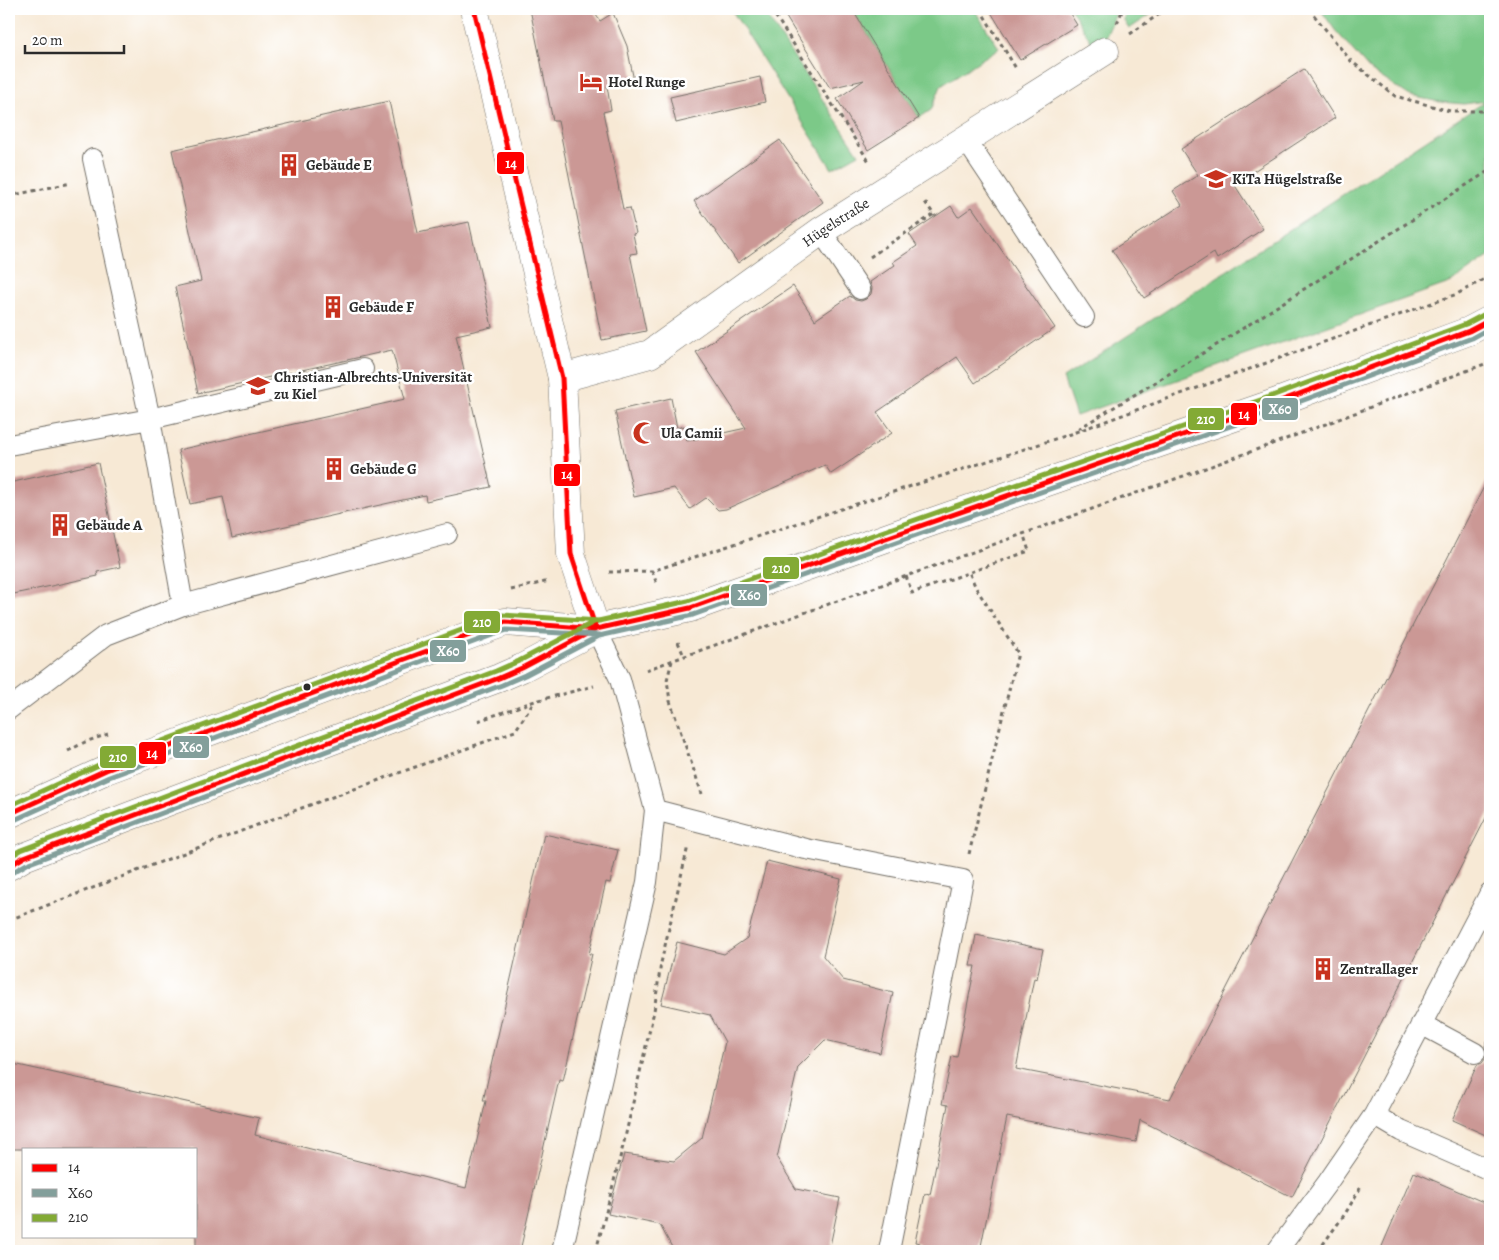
<svg xmlns="http://www.w3.org/2000/svg" width="1499" height="1260" font-family="Alegreya,serif">
<style>
.green{fill:#7cc988;stroke:#547a5a}
.building{fill:#cb9895}
.lines{fill:none;stroke-linecap:round;stroke-linejoin:round}
.lane-casing{stroke:#726e66;stroke-width:22}
.street-casing{stroke:#726e66;stroke-width:29}
.secondary-casing{stroke:#726e66;stroke-width:29}
.path{stroke:#726e66;stroke-width:3;stroke-dasharray:4 4;stroke-linecap:butt}
.lane{stroke:#fff;stroke-width:20}
.street{stroke:#fff;stroke-width:28}
.secondary{stroke:#fff;stroke-width:28}
.bus-1-casing{stroke:#fff;stroke-width:9}
.bus-2-casing{stroke:#fff;stroke-width:9}
.bus-3-casing{stroke:#fff;stroke-width:9}
.bus-1{stroke:#f00;stroke-width:5}
.bus-2{stroke:#839f9b;stroke-width:5}
.bus-3{stroke:#83aa35;stroke-width:5}
.bus-dot{fill:#2b2b2b;stroke:#fff;stroke-width:2}
.labels{text-anchor:middle;dominant-baseline:central;stroke-width:5;stroke-linejoin:round;paint-order:stroke}
.poi-label{font-size:15px;font-weight:bold;fill:#2b2b2b;stroke:#fff;text-anchor:start}
.street-label{font-size:15px;fill:#2b2b2b;stroke:#fff}
.line-badge{stroke:#fff;stroke-width:2}
.badge-label{font-size:14px;text-anchor:middle;font-weight:bold;fill:#fff}
</style>
<rect width="100%" height="100%" fill="#fff"/>
<filter id="ink" filterUnits="userSpaceOnUse"><feTurbulence type="fractalNoise" baseFrequency=".02" numOctaves="2"/><feDisplacementMap in="SourceGraphic" scale="10" xChannelSelector="R" yChannelSelector="G"/><feConvolveMatrix kernelMatrix="1 2 1 2 8 2 1 2 1" color-interpolation-filters="sRGB"/></filter>
<filter id="wash" filterUnits="userSpaceOnUse"><feTurbulence type="fractalNoise" baseFrequency=".0096" numOctaves="4" result="noise"/><feDisplacementMap in="SourceGraphic" scale="20" xChannelSelector="R" yChannelSelector="G"/><feGaussianBlur stdDeviation="1.12" result="paint"/><feColorMatrix in="noise" values="0 0 0 0 0 0 0 0 0 0 0 0 0 0 0 0 0 1.4 0 .05"/><feComposite in="paint" operator="in"/></filter>
<g filter="url(#wash)">
<rect width="100%" height="100%" fill="#f7e9d5"/>
<path class="green" d="M731 9H762L859 154 832 169Z
M852 9H974L999 48 941 86 931 110 919 118Z
M1071 9H1118L1103 43 1095 48Z
M1128 9H1159L1129 29 1123 19Z
M1320 9H1488L1490 11V256L1452 282 1076 416 1063 378 1486 101 1464 104 1440 102 1410 96 1370 70 1335 30Z"/>
<g id="blocks">
<path class="building" d="M530 9H592L600 21 613 13 627 46 634 81 607 86 611 110 603 112 623 209 630 208 636 233 633 234 637 253 630 254 646 331 602 340 558 121H553Z
M781 9H852L919 118 868 150 837 99 864 80 830 88Z
M989 9H1067L1077 25 1020 60Z
M1304 69 1335 118 1234 184 1263 229 1217 259 1214 253 1144 298 1112 250 1182 205 1173 191 1198 175 1181 149Z
M760 77 765 102 676 123 670 97Z
M389 101 418 233 469 222 492 327 456 335 491 487 426 501 425 495 232 538 223 497 190 504 178 450 405 399 392 350 198 393 175 287 201 281 172 150Z
M780 140 823 202 738 263 694 201Z
M951 206 958 217 972 207 1055 328 975 383 957 357 877 412 892 433 831 474 825 465 726 509 718 510 706 498 690 509 674 488 634 497 615 411 671 398 677 428 684 426 687 441 746 428 696 352 793 286 815 320 850 296 855 300 861 301 866 299 871 294 872 288 870 282 895 265 893 262 917 246 909 234Z
M98 463 120 567 97 572 98 576 9 595V483Z
M1490 475V810L1292 1197 1140 1120 1136 1142 1007 1117 980 1251H918L920 1243 915 1242 925 1194 930 1195 948 1105 942 1104 952 1056 957 1057 975 966H970L976 935 1043 949 1037 979 1034 978 1016 1069 1170 1099Z
M544 834 618 850 610 883 606 882 589 954H592L563 1081 559 1080 520 1251H196V1149H9V1063L259 1118 255 1135 466 1188 486 1101H483Z
M767 861 841 879 823 956 843 980 893 993 880 1053 825 1040 798 1067 777 1158 796 1189 840 1198 829 1251H674L660 1225 608 1214 624 1154 674 1161 702 1138 725 1042 710 1015 661 1004 677 942 724 954 747 938Z
M1490 1034V1137L1452 1120 1477 1065 1482 1063 1486 1058 1487 1052 1485 1046Z
M1414 1172 1490 1205V1251H1380Z"/>
</g>
</g>
<g filter="url(#ink)">
<use href="#blocks" fill-opacity="0" stroke="#726e66" stroke-width="1"/>
<g class="lines">
<defs>
<path id="lane" d="M966 140 1084 317
M93 159 150 419 183 605
M821 231 860 289
M9 445 150 419 363 369
M9 709 106 635 183 605 447 534
M655 810 806 849 963 880 889 1251
M1421 1024 1475 1053
M1374 1115 1401 1131 1490 1170
M562 1251 647 882 655 810 620 679 596 629
M1277 1251 1328 1182 1374 1115 1490 893"/>
<g id="street">
<path d="M474 9 562 378 571 554 596 629"/>
<path id="s1" d="M562 378 650 354 821 231 1105 51"/>
</g>
<path id="secondary" d="M9 814 106 770 505 622 596 629
M9 866 24 857 130 816 499 678 522 668 596 629 690 608 900 533 1272 404 1469 331 1490 320"/>
</defs>
<use href="#lane" class="lane-casing"/>
<use href="#street" class="street-casing"/>
<use href="#secondary" class="secondary-casing"/>
<path class="path" d="M771 9 870 163
M980 9 1017 70
M1309 9 1351 61 1395 96 1450 111H1490
M1117 23 1123 9
M1130 34 1167 9
M9 196 71 183
M925 202 935 216
M870 257 934 214
M1078 429 1223 341 1490 170
M652 571 657 584
M609 572 652 571 1070 434 1457 294 1490 276
M906 576 912 593 1029 551 1023 533
M511 590 549 581
M678 642 684 656
M672 661 667 680 670 701 702 794
M646 670 1286 439 1490 362
M478 721 535 701 594 686
M68 751 85 742 108 734
M969 854 1018 653 976 588 969 572
M9 920 299 809 515 731 534 702
M596 1251 624 1142 654 1011 661 963 688 846
M1318 1251 1345 1214 1362 1185"/>
<use href="#lane" class="lane"/>
<use href="#street" class="street"/>
<use href="#secondary" class="secondary"/>
<defs>
<path id="bus-1" d="M474 9 562 378 571 554 596 629
M9 814 106 770 505 622 596 629
M9 866 24 857 499 678 522 668 596 629 690 608 900 533 1272 404 1469 331 1490 320"/>
<path id="bus-2" d="M12 821 109 777 506 630 600 635
M13 872 27 864 502 685 525 675 599 636 693 615 902 540 1274 411 1472 338 1490 328"/>
<path id="bus-3" d="M9 806 103 763 502 615 600 621
M9 857 21 850 496 671 519 661 594 622 688 601 898 526 1269 397 1466 324 1487 313"/>
</defs>
<use href="#bus-1" class="bus-1-casing"/>
<use href="#bus-2" class="bus-2-casing"/>
<use href="#bus-3" class="bus-3-casing"/>
<use href="#bus-1" class="bus-1"/>
<use href="#bus-2" class="bus-2"/>
<use href="#bus-3" class="bus-3"/>
</g>
</g>
<defs>
<symbol id="hotel-bare" viewBox="-9 -9 18 18"><path d="M-6-4.5h1.5V1H6V5H4.5V3h-9V5H-6ZM-4 0a1.8 1.8 0 1 1 3.6 0ZM.5 0V-2.5h3Q6-2.5 6 0Z" fill="#c8321e" stroke="#fff" stroke-width="2.5" paint-order="stroke"/></symbol>
<symbol id="building-bare" viewBox="-9 -9 18 18"><path d="M-4-6H4V6H1V3H-1V6H-4ZM-2.5-4.3h1.7v1.8h-1.7ZM.8-4.3h1.7v1.8H.8ZM-2.5-1h1.7V.8h-1.7ZM.8-1h1.7V.8H.8Z" fill="#c8321e" stroke="#fff" stroke-width="2.5" paint-order="stroke"/></symbol>
<symbol id="school-bare" viewBox="-9 -9 18 18"><path d="M0-5L7-2L0 1L-7-2ZM-4 1L0 2.5L4 1V4Q0 6-4 4Z" fill="#c8321e" stroke="#fff" stroke-width="2.5" paint-order="stroke"/></symbol>
<symbol id="university-bare" viewBox="-9 -9 18 18"><path d="M0-5L7-2L0 1L-7-2ZM-4 1L0 2.5L4 1V4Q0 6-4 4Z" fill="#c8321e" stroke="#fff" stroke-width="2.5" paint-order="stroke"/></symbol>
<symbol id="mosque-bare" viewBox="-9 -9 18 18"><path d="M3.5-4.9A6 6 0 1 0 3.5 4.9A5 5 0 1 1 3.5-4.9Z" fill="#c8321e" stroke="#fff" stroke-width="2.5" paint-order="stroke"/></symbol>
</defs>
<g fill-rule="evenodd">
<use href="#hotel-bare" x="575" y="66" width="32" height="32"/>
<use href="#building-bare" x="273" y="149" width="32" height="32"/>
<use href="#school-bare" x="1200" y="163" width="32" height="32"/>
<use href="#building-bare" x="317" y="291" width="32" height="32"/>
<use href="#university-bare" x="242" y="370" width="32" height="32"/>
<use href="#mosque-bare" x="628" y="417" width="32" height="32"/>
<use href="#building-bare" x="318" y="453" width="32" height="32"/>
<use href="#building-bare" x="44" y="509" width="32" height="32"/>
<use href="#building-bare" x="1307" y="953" width="32" height="32"/>
</g>
<circle class="bus-dot" cx="307" cy="687" r="4.5"/>
<g class="labels">
<g class="poi-label">
<text x="608" y="82">Hotel Runge</text>
<text x="306" y="165">Gebäude E</text>
<text x="1232" y="179">KiTa Hügelstraße</text>
<text x="349" y="307">Gebäude F</text>
<text x="274" y="377">Christian-Albrechts-Universität<tspan x="274" dy="17">zu Kiel</tspan></text>
<text x="661" y="433">Ula Camii</text>
<text x="350" y="469">Gebäude G</text>
<text x="76" y="525">Gebäude A</text>
<text x="1340" y="969">Zentrallager</text>
</g>
<g class="street-label">
<text stroke="none"><textPath href="#s1" startOffset="319">Hügelstraße</textPath></text>
</g>
</g>
<g class="line-badge">
<rect x="496" y="151" width="29" height="24" rx="5" fill="#f00"/>
<rect x="1261" y="397" width="38" height="24" rx="5" fill="#839f9b"/>
<rect x="1230" y="402" width="28" height="24" rx="5" fill="#f00"/>
<rect x="1187" y="407" width="38" height="24" rx="5" fill="#83aa35"/>
<rect x="553" y="463" width="28" height="24" rx="5" fill="#f00"/>
<rect x="762" y="556" width="38" height="24" rx="5" fill="#83aa35"/>
<rect x="730" y="583" width="38" height="24" rx="5" fill="#839f9b"/>
<rect x="463" y="610" width="38" height="24" rx="5" fill="#83aa35"/>
<rect x="429" y="639" width="38" height="24" rx="5" fill="#839f9b"/>
<rect x="172" y="735" width="38" height="24" rx="5" fill="#839f9b"/>
<rect x="138" y="741" width="29" height="24" rx="5" fill="#f00"/>
<rect x="99" y="745" width="38" height="24" rx="5" fill="#83aa35"/>
</g>
<g class="badge-label">
<text x="511" y="168">14</text>
<text x="1280" y="414">X60</text>
<text x="1244" y="419">14</text>
<text x="1206" y="424">210</text>
<text x="567" y="479">14</text>
<text x="781" y="573">210</text>
<text x="749" y="600">X60</text>
<text x="482" y="627">210</text>
<text x="448" y="656">X60</text>
<text x="191" y="752">X60</text>
<text x="152" y="758">14</text>
<text x="118" y="762">210</text>
</g>
<rect width="1499" height="1260" fill="none" stroke="#fff" stroke-width="30"/>
<rect x="22" y="1148" width="175" height="90" fill="#ffffff" stroke="#aaaaaa"/>
<rect x="32" y="1164" width="25" height="8" fill="#ff0000" stroke="#aaaaaa"/>
<text x="68" y="1172" font-size="15" fill="#2b2b2b">14</text>
<rect x="32" y="1189" width="25" height="8" fill="#839f9b" stroke="#aaaaaa"/>
<text x="68" y="1198" font-size="15" fill="#2b2b2b">X60</text>
<rect x="32" y="1214" width="25" height="8" fill="#83aa35" stroke="#aaaaaa"/>
<text x="68" y="1222" font-size="15" fill="#2b2b2b">210</text>
<path d="M25 45v8h99v-8" fill="none" stroke="#2b2b2b" stroke-width="2.5"/>
<text x="32" y="45" font-size="15" fill="#2b2b2b" stroke="#ffffff" stroke-width="4" paint-order="stroke">20 m</text>
</svg>
